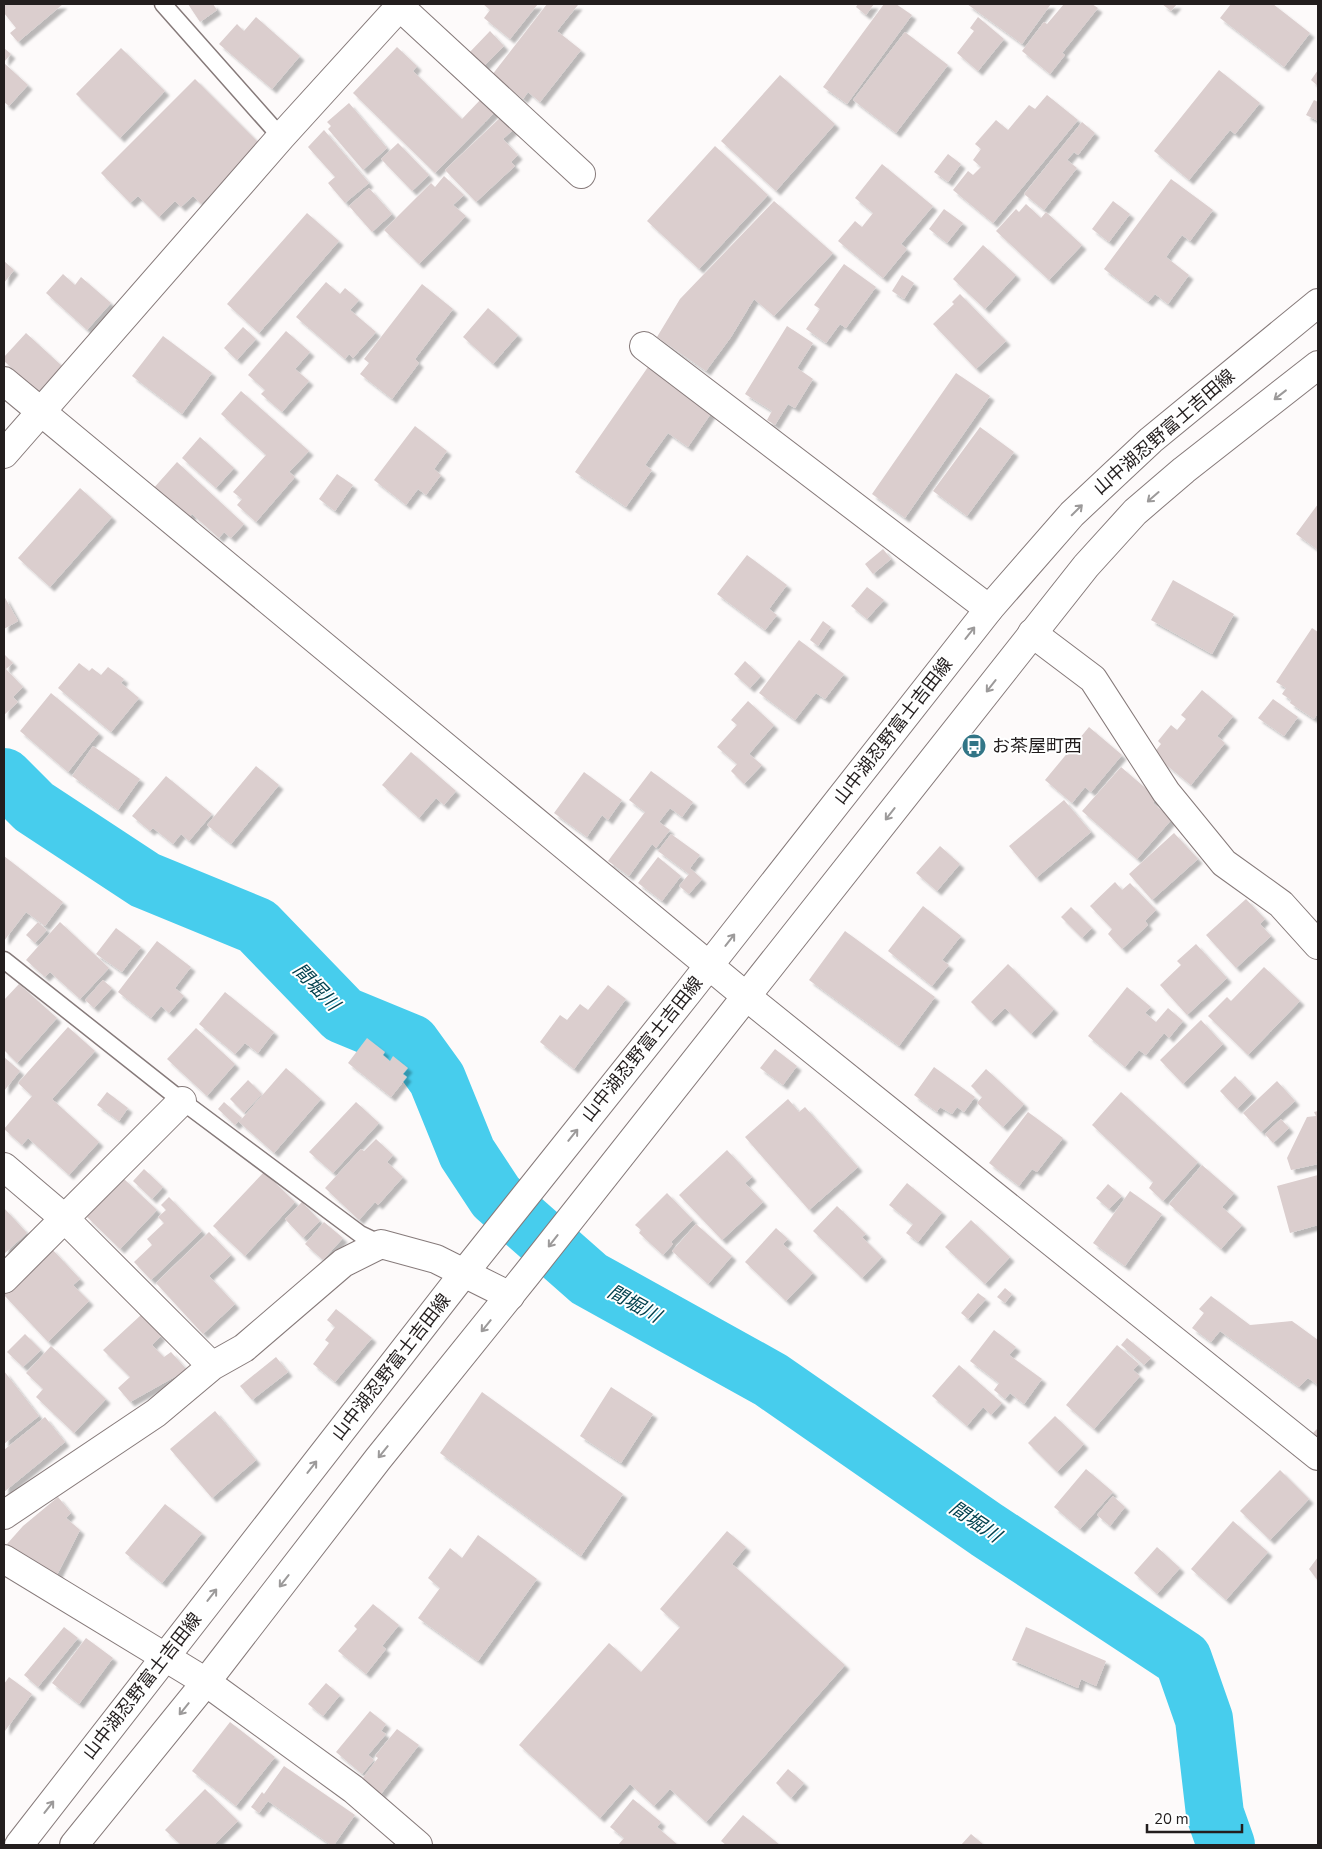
<svg xmlns="http://www.w3.org/2000/svg" width="1322" height="1849" font-family="'Nunito Sans','Noto Sans JP',sans-serif">
<style>
.lines{fill:none;stroke-linecap:round;stroke-linejoin:round}
.river{stroke:#47cded;stroke-width:58}
.building{fill:#dbcece;filter:url(#shadow)}
.lane-casing{stroke:#867a7a;stroke-width:19}
.street-casing{stroke:#867a7a;stroke-width:30}
.secondary-casing{stroke:#867a7a;stroke-width:30}
.lane{stroke:#fff;stroke-width:16}
.street{stroke:#fff;stroke-width:28}
.secondary{stroke:#fff;stroke-width:28}
.oneway{stroke:#9c9a9a}
.labels{text-anchor:middle;dominant-baseline:central;stroke-width:4;stroke-linejoin:round;paint-order:stroke}
.street-label{font-size:18px;fill:#231e1e;stroke:#fff}
.poi-label{font-size:18px;fill:#231e1e;stroke:#fff;text-anchor:start}
.water-label{font-size:19px;font-style:italic;fill:#02414e;stroke:#fff}
</style>
<defs>
<filter id="shadow"><feDropShadow dx="4.5" dy="4.5" stdDeviation="1" flood-color="#0004"/></filter>
</defs>
<rect width="100%" height="100%" fill="#fdfafa"/>
<g class="lines">
<path class="river" d="M4 777 34 807 145 880 257 926 343 1015 411 1043 437 1079 467 1153 496 1197 589 1279 771 1380 987 1530 1183 1659 1204 1719 1215 1814 1226 1845"/>
</g>
<path class="building" d="M4 4H63L18 42 10 33 16 28 4 13Z
M188 4H213L217 10 200 22Z
M483 4H538L510 39 484 18 490 10Z
M547 4 578 5 557 31 581 50 540 102 528 92 523 99 492 75Z
M858 4H874L866 15 856 7Z
M884 4H896L912 15 847 104 823 87Z
M967 4H1051L1022 44Z
M1064 4H1092L1098 8 1062 53 1065 55 1050 74 1022 51 1044 22 1047 24Z
M1162 4H1177L1171 11Z
M1231 4H1273L1310 33 1284 67 1220 18Z
M256 17 300 56 272 89 219 44 237 24 244 31Z
M978 17 1004 39 978 71 957 53 974 31 970 28Z
M490 31 504 46 482 68 468 54Z
M905 32 948 65 896 133 853 100Z
M397 47 417 66 413 71 462 119 481 99 495 112 435 173 353 93Z
M4 48 11 54 4 62Z
M121 48 165 91 120 138 76 94Z
M4 63 28 85 9 106 4 102Z
M1219 70 1260 103 1235 134 1230 130 1189 180 1154 151Z
M1318 70V86L1311 80Z
M780 75 835 124 776 191 721 141Z
M195 79 261 145 201 204 193 196 181 207 175 201 159 217 138 196 130 203 101 173Z
M1047 95 1078 120 993 223 953 190 968 171 973 175 981 167 973 160 981 149 975 144 996 120 1008 130 1029 105 1035 109Z
M1314 100 1318 102V121L1306 115Z
M349 103 387 148 363 170 328 129 331 126 327 122Z
M503 115 515 128 503 139 518 155 511 162 515 166 476 202 445 170Z
M1082 122 1095 133 1078 155 1074 152 1067 160 1077 168 1044 210 1024 194Z
M324 130 369 183 345 203 328 183 335 177 308 147Z
M398 143 429 175 412 191 381 159Z
M715 146 768 195 699 269 647 221Z
M948 154 961 164 948 182 934 172Z
M882 164 933 206 901 244 907 249 883 278 838 241 855 221 862 227 873 213 855 198Z
M444 176 464 195 453 205 466 216 419 264 384 230 431 183 435 187Z
M1171 179 1213 210 1190 241 1182 235 1166 257 1189 275 1168 304 1155 294 1148 302 1104 269Z
M369 188 392 214 372 232 349 206Z
M774 201 833 253 774 316 754 299 731 337 706 371 657 337 680 299Z
M1113 201 1130 214 1109 242 1092 229Z
M1026 204 1041 218 1046 212 1082 245 1049 280 996 231 1016 209 1019 212Z
M944 209 963 223 947 243 929 229Z
M307 213 339 241 259 333 227 304Z
M983 245 1016 275 985 309 953 279Z
M4 261 14 270 4 283Z
M844 264 876 287 846 328 840 324 826 343 806 329 820 309 814 305Z
M63 274 75 285 81 277 111 303 87 330 46 293Z
M902 275 914 283 904 299 892 291Z
M326 282 340 294 345 288 359 300 350 310 376 332 353 358 349 354 345 359 296 317Z
M422 284 453 309 415 359 419 363 392 399 360 374 369 363 364 359Z
M960 294 1006 341 976 369 933 324 954 304 952 302Z
M488 308 518 335 493 364 463 337Z
M787 326 813 343 797 368 813 379 795 408 788 404 775 425 767 420 772 411 745 394Z
M243 327 256 339 237 360 224 348Z
M286 331 310 352 295 369 309 381 282 412 261 394 265 390 248 375Z
M26 333 62 366 38 392 4 361V357Z
M163 336 212 373 182 414 132 376Z
M648 367 712 412 688 447 668 433 645 465 652 470 626 507 575 472Z
M956 373 990 396 905 518 872 494Z
M241 391 309 451 289 472 295 477 256 522 237 505 242 499 233 492 266 455 221 414Z
M415 426 447 451 434 469 441 475 426 495 418 489 406 505 374 480Z
M980 427 1014 452 967 516 933 491Z
M200 437 234 468 216 488 182 458Z
M177 462 244 524 231 538 224 532 219 538 192 514 186 521 152 490Z
M337 474 353 485 335 511 319 499Z
M80 488 112 517 50 587 18 558Z
M1318 504V550L1296 534Z
M883 549 891 559 873 574 865 564Z
M747 555 787 585 769 609 777 615 765 630 717 594Z
M1173 580 1234 614 1212 654 1151 620Z
M867 587 884 600 867 619 851 606Z
M4 596 18 621 4 629Z
M823 621 831 627 818 646 810 640Z
M1312 628 1318 632V713L1314 719 1290 703 1291 700 1282 694 1286 688 1276 682Z
M799 640 844 674 825 699 816 693 795 720 759 693Z
M5 655 13 663 6 669 23 687 13 697 18 702 4 715Z
M745 661 761 676 750 688 734 674Z
M79 663 89 671 92 668 101 675 108 667 124 679 121 683 139 698 111 732 58 688Z
M1202 690 1233 716 1217 736 1225 743 1191 785 1153 754 1161 744 1158 741 1171 725 1177 730 1186 719 1181 715Z
M51 693 99 733 68 772 20 731Z
M1273 699 1298 717 1284 736 1258 718Z
M748 701 774 725 749 754 762 765 744 784 731 771 737 764 717 747 737 725 731 720Z
M1089 727 1122 755 1091 792 1085 787 1072 803 1045 780Z
M93 746 140 779 118 810 72 776Z
M411 752 456 791 444 805 436 798 419 818 382 785Z
M256 766 279 785 231 844 207 825Z
M1121 767 1157 798 1153 803 1172 819 1137 859 1082 811Z
M651 771 693 802 682 817 670 808 659 822 670 830 656 848 652 844 629 876 608 861 645 812 629 800Z
M584 772 622 800 608 820 602 815 587 837 554 813Z
M166 776 212 814 189 841 181 834 173 844 153 828 150 831 132 816Z
M1064 800 1091 832 1036 878 1009 846Z
M1174 833 1198 859 1152 900 1129 874Z
M671 834 700 855 690 868 702 879 689 894 679 886 689 874 658 851Z
M940 846 960 864 937 891 916 873Z
M4 856 63 902 45 926 26 912 4 941Z
M658 857 681 876 662 901 638 883Z
M1115 882 1122 890 1130 883 1156 910 1145 921 1148 925 1122 949 1108 934 1112 929 1090 906Z
M1246 899 1265 919 1260 924 1271 936 1236 968 1206 935Z
M923 906 961 936 942 960 949 965 932 986 888 951Z
M1071 907 1092 928 1082 938 1061 917Z
M38 922 47 930 35 943 26 935Z
M60 922 109 968 80 999 50 972 45 977 26 960Z
M116 928 141 947 122 972 96 954Z
M845 931 935 997 899 1046 809 980Z
M157 941 191 967 175 988 184 996 169 1013 161 1006 151 1018 118 992Z
M1196 944 1227 978 1187 1015 1160 985 1181 965 1177 961Z
M1008 964 1054 1009 1031 1034 1005 1008 991 1022 971 1002Z
M1264 967 1300 1001 1248 1055 1208 1016 1227 997 1231 1001Z
M103 980 112 988 94 1008 85 1000Z
M19 984 57 1018 17 1063 4 1050V1000Z
M608 985 626 999 574 1069 540 1042 560 1015 567 1020 580 1004 588 1010Z
M1127 987 1151 1007 1145 1013 1156 1022 1168 1008 1183 1021 1169 1038 1164 1033 1146 1055 1139 1050 1125 1067 1088 1036Z
M225 992 274 1032 258 1053 245 1043 235 1054 199 1024Z
M1201 1020 1223 1044 1183 1084 1160 1060Z
M68 1027 95 1051 52 1099 99 1142 69 1175 28 1138 22 1145 4 1129 32 1096 18 1083Z
M196 1028 235 1064 207 1096 167 1059Z
M367 1038 385 1052 383 1055 390 1061 393 1056 408 1068 403 1074 407 1077 391 1097 348 1063Z
M775 1049 797 1066 783 1085 760 1068Z
M4 1057 20 1071 4 1091Z
M934 1067 975 1097 964 1112 957 1107 952 1114 940 1107 937 1112 914 1095Z
M286 1068 321 1099 274 1153 239 1122Z
M986 1069 1024 1104 1003 1127 977 1103 982 1097 971 1086Z
M1235 1076 1252 1094 1237 1109 1220 1091Z
M248 1080 262 1094 244 1113 230 1099Z
M1277 1081 1295 1101 1261 1132 1243 1113Z
M107 1092 128 1108 119 1121 97 1105Z
M1121 1092 1198 1162 1163 1201 1149 1188 1153 1182 1092 1125Z
M788 1099 799 1112 805 1107 858 1167 809 1210 745 1137Z
M224 1102 242 1118 235 1125 218 1109Z
M356 1102 379 1123 333 1173 309 1152Z
M1318 1111V1152H1316L1318 1164 1291 1170 1287 1158 1307 1117 1316 1116 1314 1112Z
M1028 1112 1063 1138 1037 1172 1032 1169 1019 1186 989 1163Z
M1281 1119 1289 1128 1273 1143 1265 1134Z
M376 1139 393 1155 387 1162 403 1177 378 1205 375 1202 359 1220 325 1188 361 1149 364 1151Z
M727 1150 752 1177 745 1183 763 1202 722 1240 679 1195Z
M1202 1165 1234 1193 1222 1207 1242 1225 1221 1249 1169 1204Z
M144 1169 163 1187 152 1199 133 1181Z
M264 1172 295 1202 245 1256 213 1226Z
M1318 1175V1225L1290 1233 1277 1186Z
M123 1178 157 1210 120 1249 87 1217Z
M907 1183 942 1212 918 1242 906 1233 913 1224 889 1205Z
M1108 1184 1122 1196 1109 1209 1096 1198Z
M1130 1191 1162 1214 1125 1266 1093 1243Z
M667 1193 693 1220 671 1242 673 1244 663 1255 639 1233 641 1230 635 1225Z
M169 1197 202 1231 151 1280 134 1262 152 1245 147 1239 164 1223 158 1217 166 1210 161 1205Z
M302 1202 320 1221 303 1238 285 1219Z
M837 1206 866 1234 862 1237 882 1257 862 1278 813 1231Z
M4 1208 27 1233 4 1254Z
M971 1220 1010 1257 985 1284 945 1247Z
M324 1222 343 1238 323 1260 305 1244Z
M696 1224 732 1256 708 1284 672 1251Z
M776 1228 788 1239 783 1244 813 1273 786 1301 745 1262Z
M209 1232 231 1255 209 1276 235 1304 203 1334 156 1283Z
M51 1248 80 1279 73 1285 89 1301 48 1342 4 1295Z
M1005 1288 1012 1294 1005 1303 997 1297Z
M978 1293 986 1299 968 1319 961 1313Z
M1211 1296 1250 1325 1292 1321 1318 1340V1385L1308 1378 1299 1387 1220 1331 1211 1342 1192 1328 1204 1313 1199 1309Z
M336 1309 372 1338 335 1382 313 1364 329 1343 325 1340 335 1327 327 1320Z
M141 1315 161 1336 152 1345 164 1357 171 1352 187 1370 130 1402 118 1388 130 1377 103 1350Z
M994 1330 1016 1347 1009 1355 1042 1379 1024 1404 1010 1393 1005 1399 994 1390 999 1383 970 1361Z
M25 1334 41 1350 23 1367 7 1352Z
M1127 1338 1151 1358 1144 1365 1121 1345Z
M1117 1345 1139 1364 1133 1370 1140 1376 1094 1429 1066 1405Z
M51 1346 106 1399 74 1433 36 1397 43 1389 26 1373Z
M276 1357 288 1372 252 1400 240 1386Z
M959 1365 1002 1403 991 1415 983 1407 967 1426 932 1396Z
M4 1371 39 1416 4 1444Z
M611 1387 653 1414 621 1463 580 1436Z
M482 1392 623 1494 581 1556 440 1453Z
M215 1411 256 1460 212 1498 170 1449Z
M1055 1416 1084 1444 1057 1472 1028 1443Z
M45 1417 65 1442 4 1492V1450Z
M1318 1428V1438L1313 1433Z
M1086 1469 1113 1492 1080 1529 1054 1507Z
M1280 1470 1309 1499 1270 1540 1240 1511Z
M1113 1496 1125 1507 1110 1526 1097 1515Z
M58 1497 71 1513 66 1518 80 1530 55 1579 7 1544 23 1526Z
M165 1504 202 1533 162 1583 125 1553Z
M1233 1521 1268 1552 1226 1600 1191 1569Z
M727 1531 746 1547 732 1564 845 1665 706 1822 670 1789 654 1806 630 1784 600 1818 519 1745 609 1643 641 1672 680 1627 660 1609Z
M478 1535 537 1579 478 1661 418 1618 440 1588 428 1578 450 1548 462 1558Z
M1157 1547 1180 1568 1157 1594 1134 1573Z
M1318 1557V1581L1309 1569Z
M373 1604 399 1625 382 1646 386 1649 366 1674 338 1651 357 1629 354 1626Z
M64 1627 78 1638 38 1687 24 1675Z
M1026 1627 1106 1661 1096 1686 1081 1679 1078 1688 1012 1660Z
M86 1638 113 1658 79 1704 52 1683Z
M9 1677 32 1694 5 1731 4 1684Z
M326 1683 340 1695 323 1716 308 1704Z
M370 1711 386 1724 381 1731 386 1734 368 1755 374 1760 362 1774 336 1752Z
M230 1722 275 1757 236 1806 192 1771Z
M397 1729 419 1745 381 1794 362 1779 378 1758 375 1756Z
M284 1766 355 1815 334 1845H331L268 1801 259 1813 251 1807 262 1792 264 1794Z
M788 1769 804 1783 791 1798 776 1783Z
M205 1789 238 1821 214 1845H181L165 1830Z
M633 1799 661 1822 657 1827 678 1845H618L624 1838 610 1827Z
M743 1815 780 1845H726L721 1841Z
M971 1834 984 1845H961Z"/>
<g class="lines">
<defs>
<path id="lane" d="M163 4 281 137
M4 960 182 1101 360 1234 381 1244"/>
<path id="street" d="M399 6 581 174
M644 346 989 609
M4 381 747 997 1318 1456
M1032 633 1093 679 1166 792 1224 863 1281 904 1318 945
M4 1167 64 1218 212 1366
M4 1279 182 1101
M4 1515 156 1413 212 1366 244 1348 343 1263 381 1244 436 1259 510 1296
M4 1559 206 1682 353 1789 418 1845"/>
<path id="secondary" d="M4 454 281 137 402 4
M19 1845 464 1273 689 991 989 609 1072 514 1151 440 1318 303
M74 1845 206 1682 378 1459 527 1274 1086 566 1135 512 1184 470 1318 365"/>
</defs>
<use href="#lane" class="lane-casing"/>
<use href="#street" class="street-casing"/>
<use href="#secondary" class="secondary-casing"/>
<use href="#lane" class="lane"/>
<use href="#street" class="street"/>
<use href="#secondary" class="secondary"/>
</g>
<defs><path id="oneway-shaft" d="M-6 0H5M1.5-3L5.5 0L1.5 3" fill="none" stroke-width="1.6" stroke-linecap="round" stroke-linejoin="round" transform="scale(1.25)"/></defs>
<g class="oneway">
<use href="#oneway-shaft" transform="translate(1280 395) rotate(142)"/>
<use href="#oneway-shaft" transform="translate(1153 497) rotate(139)"/>
<use href="#oneway-shaft" transform="translate(1077 510) rotate(-45)"/>
<use href="#oneway-shaft" transform="translate(970 633) rotate(-52)"/>
<use href="#oneway-shaft" transform="translate(991 686) rotate(128)"/>
<use href="#oneway-shaft" transform="translate(890 814) rotate(128)"/>
<use href="#oneway-shaft" transform="translate(730 940) rotate(-52)"/>
<use href="#oneway-shaft" transform="translate(573 1135) rotate(-51)"/>
<use href="#oneway-shaft" transform="translate(553 1241) rotate(128)"/>
<use href="#oneway-shaft" transform="translate(486 1326) rotate(129)"/>
<use href="#oneway-shaft" transform="translate(383 1452) rotate(129)"/>
<use href="#oneway-shaft" transform="translate(312 1467) rotate(-52)"/>
<use href="#oneway-shaft" transform="translate(284 1581) rotate(128)"/>
<use href="#oneway-shaft" transform="translate(212 1595) rotate(-52)"/>
<use href="#oneway-shaft" transform="translate(184 1709) rotate(129)"/>
<use href="#oneway-shaft" transform="translate(49 1807) rotate(-52)"/>
</g>
<defs>
<symbol id="bus-disc" viewBox="-11 -11 22 22"><circle r="9.5" fill="#327586" stroke="#fff"/><path d="M-5-6H5V4H4V6H2V4H-2V6H-4V4H-5ZM-3.5-4V0h7V-4ZM-3.5 1.2v1.5H-2V1.2ZM2 1.2v1.5H3.5V1.2Z" fill="#fff"/></symbol>
</defs>
<g fill-rule="evenodd">
<use href="#bus-disc" x="960" y="732" width="28" height="28"/>
</g>
<g class="labels">
<g class="street-label">
<text transform="translate(1164 432) rotate(-41)">山中湖忍野富士吉田線</text>
<text transform="translate(893 731) rotate(-52)">山中湖忍野富士吉田線</text>
<text transform="translate(642 1049) rotate(-51)">山中湖忍野富士吉田線</text>
<text transform="translate(391 1367) rotate(-52)">山中湖忍野富士吉田線</text>
<text transform="translate(142 1686) rotate(-52)">山中湖忍野富士吉田線</text>
</g>
<g class="poi-label">
<text x="992" y="746">お茶屋町西</text>
</g>
<g class="water-label">
<text transform="translate(316 987) rotate(46)">間堀川</text>
<text transform="translate(634 1304) rotate(29)">間堀川</text>
<text transform="translate(975 1522) rotate(34)">間堀川</text>
</g>
</g>
<rect width="1322" height="1849" fill="none" stroke="#231e1e" stroke-width="10"/>
<path d="M1147 1824v8h95v-8" fill="none" stroke="#231e1e" stroke-width="2.5"/>
<text x="1154" y="1824" font-size="15" fill="#231e1e" stroke="#ffffff" stroke-width="4" paint-order="stroke">20 m</text>
</svg>
